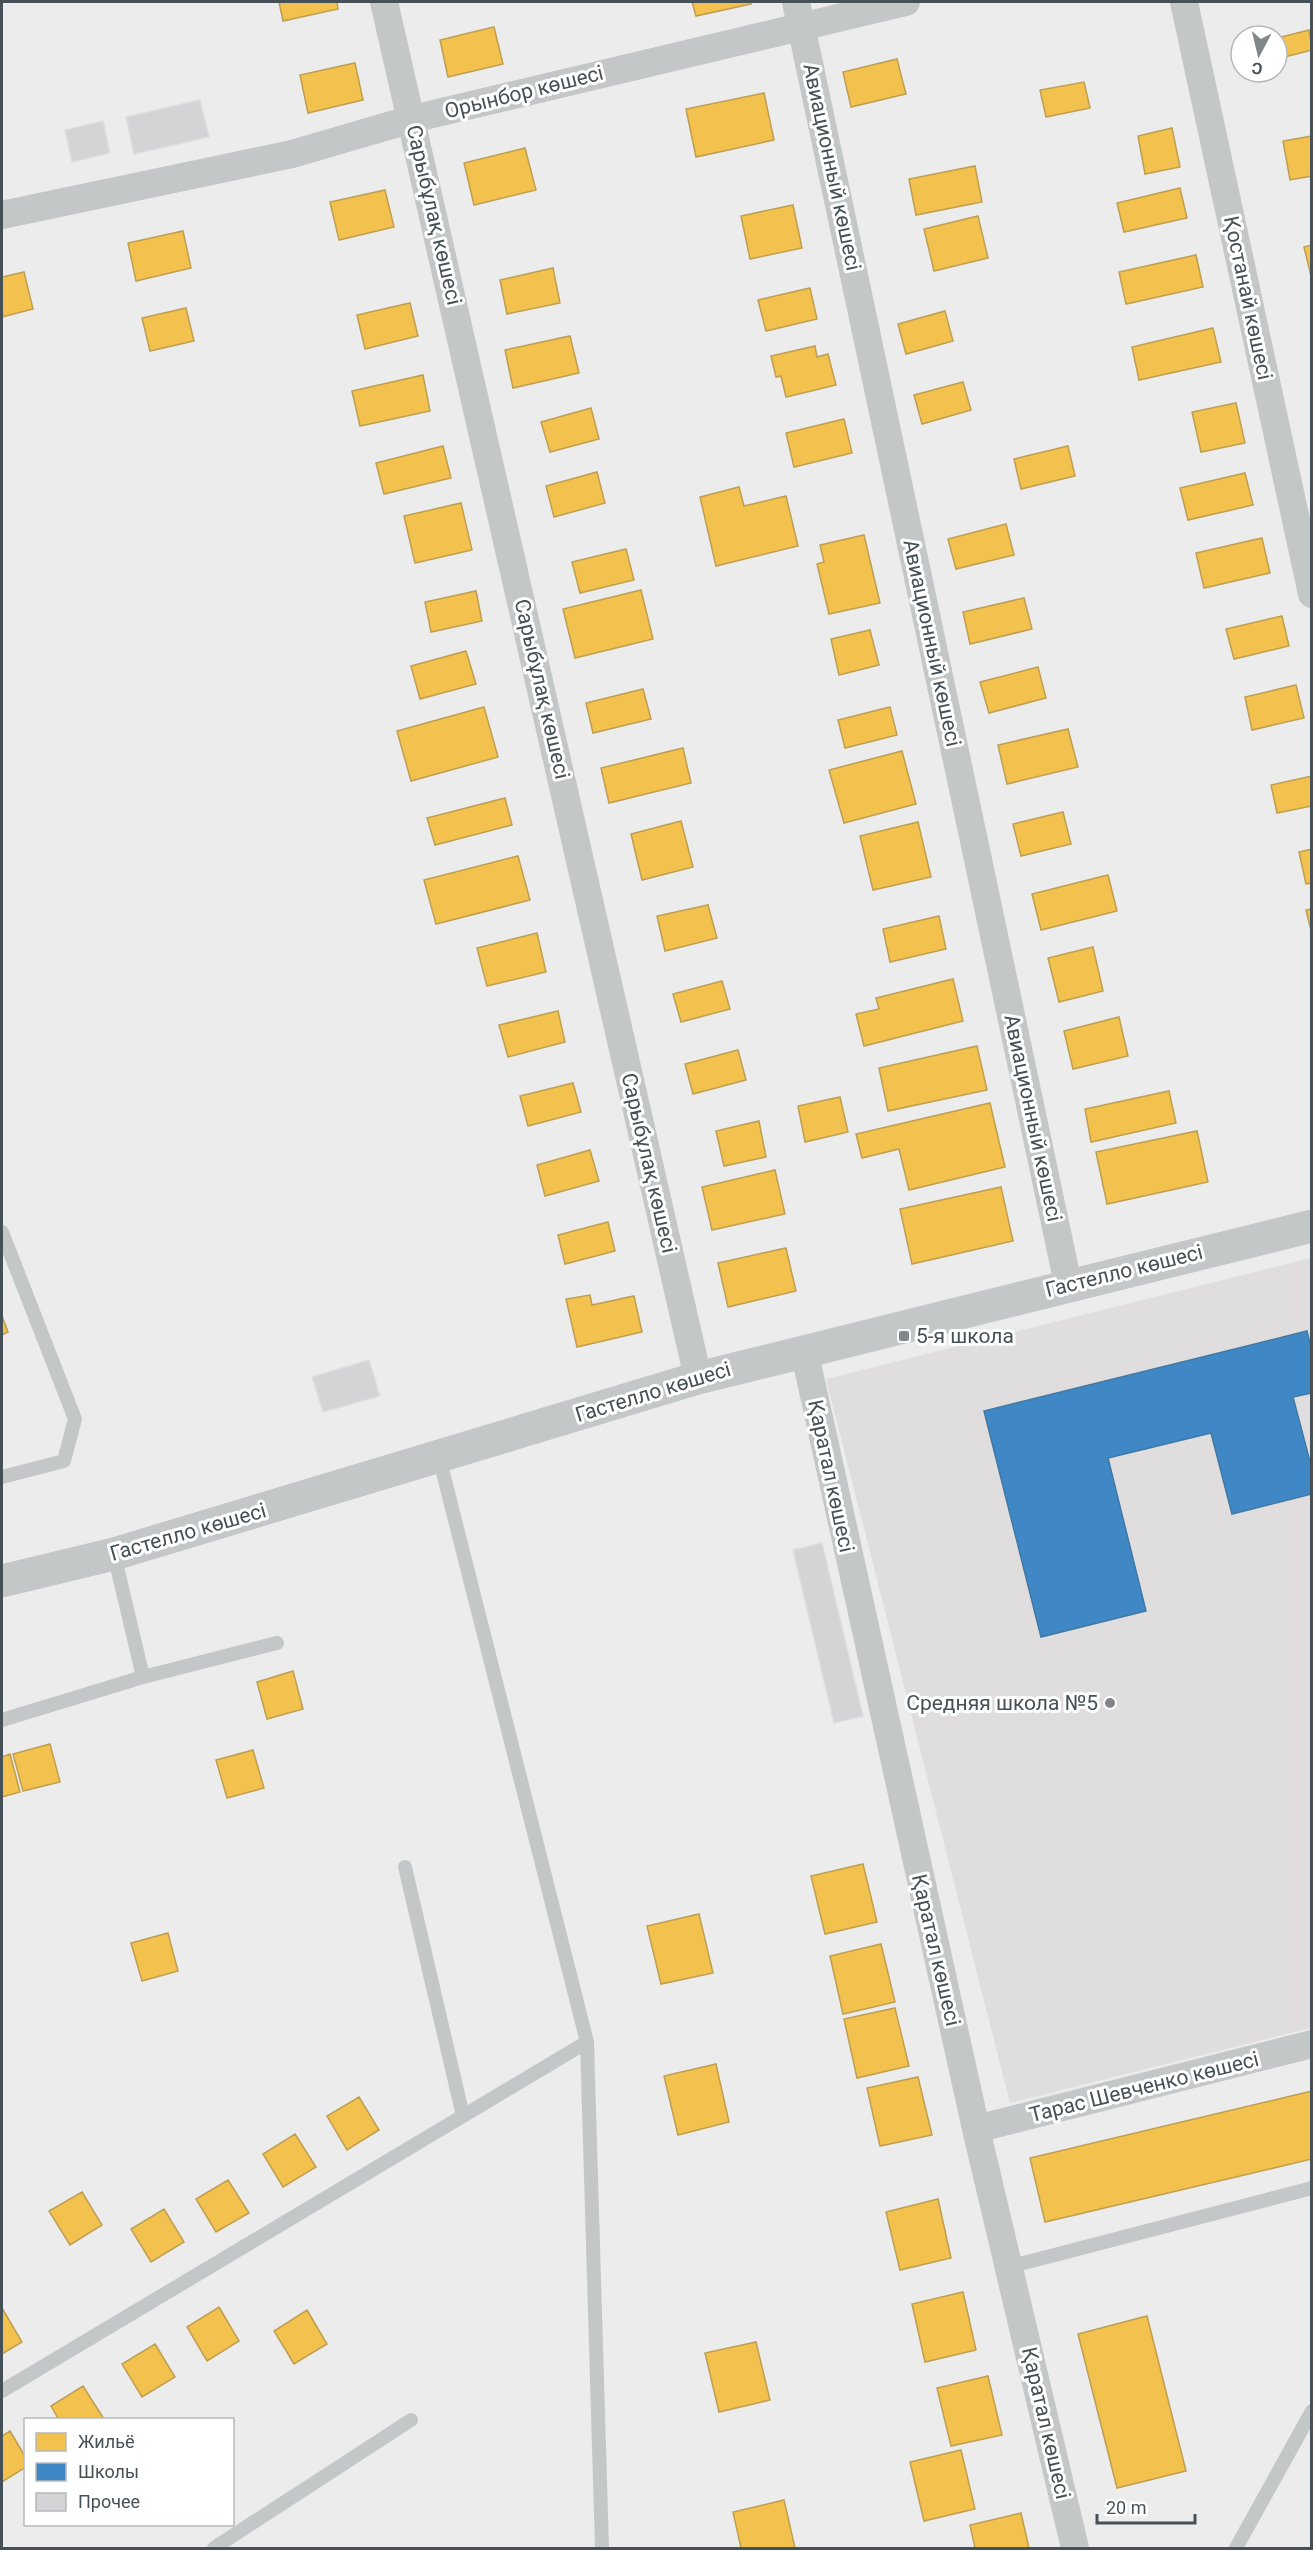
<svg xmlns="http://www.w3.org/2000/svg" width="1313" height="2550" font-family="Roboto,sans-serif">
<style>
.education{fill:#dfddde}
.homes{fill:#f2c14e;stroke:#be9f51;stroke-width:1.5}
.schools{fill:#3f88c5;stroke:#4178a4;stroke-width:1.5}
.building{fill:#d3d4d5;stroke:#dededf;stroke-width:1.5}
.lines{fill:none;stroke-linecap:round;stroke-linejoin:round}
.service{stroke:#c4c7c8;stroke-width:14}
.minor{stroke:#c4c7c8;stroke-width:28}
.tertiary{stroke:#c4c7c8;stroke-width:33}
.poi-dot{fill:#80878b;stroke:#fff;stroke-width:2}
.labels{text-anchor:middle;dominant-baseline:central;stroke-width:6;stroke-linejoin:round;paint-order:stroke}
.street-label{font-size:21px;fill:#465157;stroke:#fff}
.poi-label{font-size:21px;fill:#465157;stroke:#fff;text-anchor:start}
</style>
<rect width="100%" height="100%" fill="#edecec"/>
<path class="education" d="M1311 1258V2028L1010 2103 826 1379Z"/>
<path class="homes" d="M279 2H337L338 9 283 21Z
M692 2H750L751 4 696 16Z
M494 27 503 64 448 77 440 40Z
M1309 30 1312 50 1277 59V38Z
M897 59 906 94 851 107 843 72Z
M355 63 363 100 308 113 300 75Z
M1084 82 1090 108 1046 117 1040 90Z
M764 93 774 140 696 157 686 109Z
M1172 128 1180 167 1145 174 1138 136Z
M1312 136V176L1290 180 1283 141Z
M525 148 536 190 474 205 464 163Z
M975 166 982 202 916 215 909 179Z
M1180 188 1187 218 1124 232 1117 203Z
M385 190 394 227 339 240 330 202Z
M793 205 802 248 750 259 741 216Z
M978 216 988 258 934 271 924 229Z
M183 231 191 268 136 281 128 243Z
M1312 245V280L1304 247Z
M1196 255 1203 287 1126 304 1119 272Z
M553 268 560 303 507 314 500 280Z
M24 272 33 309 2 317V277Z
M810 288 817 319 766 331 758 300Z
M410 303 418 336 365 349 357 315Z
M186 308 194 341 150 351 142 318Z
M945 311 953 341 906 354 898 324Z
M1213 328 1221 362 1139 380 1132 347Z
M570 336 579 373 513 388 505 350Z
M815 346 817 357 828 354 836 385 786 397 781 376 776 377 771 356Z
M423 375 430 411 360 426 352 391Z
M963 382 971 410 922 424 914 395Z
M1236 403 1245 443 1201 452 1192 412Z
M591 408 599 439 550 452 541 422Z
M844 419 852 453 794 467 786 433Z
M443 446 451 478 384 494 376 463Z
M1068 446 1075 476 1021 489 1014 459Z
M597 472 605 503 554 517 546 486Z
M1245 473 1253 505 1188 520 1180 488Z
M739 487 744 506 786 496 798 546 716 566 700 497Z
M461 503 472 550 415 563 404 516Z
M1006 524 1014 555 956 569 948 539Z
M864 535 880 603 829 614 817 564 824 562 820 545Z
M1262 538 1270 573 1204 588 1196 553Z
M626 549 634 580 580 593 572 562Z
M641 590 653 639 575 658 563 609Z
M476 591 482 621 431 632 425 602Z
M1024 598 1032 629 970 644 963 612Z
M1282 616 1289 646 1234 659 1226 629Z
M870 630 879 665 839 675 831 639Z
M466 651 476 684 420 699 411 666Z
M1038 667 1046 698 989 713 980 682Z
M1296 685 1304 718 1252 730 1245 697Z
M643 689 651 719 593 733 586 703Z
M484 707 498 757 411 781 397 731Z
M890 707 897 735 845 748 838 720Z
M1068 729 1078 767 1007 784 998 745Z
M683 748 691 783 609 803 601 768Z
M902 751 916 804 844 823 829 770Z
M1312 776V806L1277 813 1271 785Z
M505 798 512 825 435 845 427 818Z
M1063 812 1071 844 1021 856 1013 824Z
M681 821 693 867 642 880 631 834Z
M918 822 931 877 873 890 860 836Z
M1312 849V883L1306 884 1299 852Z
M518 856 530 900 436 924 424 880Z
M1108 875 1117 911 1041 930 1032 894Z
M708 905 717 938 665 951 657 916Z
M1312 909V935L1306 910Z
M939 916 946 949 890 962 883 929Z
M537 933 546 972 487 986 477 948Z
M1093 947 1103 991 1059 1002 1048 958Z
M953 979 963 1021 864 1046 856 1014 879 1009 876 998Z
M722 981 730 1009 681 1022 673 994Z
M558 1011 565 1042 508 1057 499 1025Z
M1119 1017 1128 1056 1073 1069 1064 1031Z
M977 1046 987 1090 888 1111 879 1068Z
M738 1050 746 1080 693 1094 685 1064Z
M573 1083 581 1112 528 1126 520 1096Z
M1169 1091 1176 1123 1091 1142 1085 1109Z
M840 1097 848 1132 805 1142 798 1106Z
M990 1103 1005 1167 909 1190 899 1149 862 1158 856 1134Z
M759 1121 766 1157 724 1166 716 1131Z
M1197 1131 1208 1182 1107 1204 1096 1152Z
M590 1150 599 1181 545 1196 537 1165Z
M775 1170 785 1214 712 1230 702 1187Z
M1001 1187 1013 1241 912 1264 900 1209Z
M608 1222 615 1251 565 1264 558 1235Z
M786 1248 796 1291 728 1307 718 1263Z
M590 1295 592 1305 634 1296 642 1332 577 1347 566 1299Z
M2 1316 8 1332 2 1335Z
M293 1671 303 1709 267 1719 257 1682Z
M50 1744 60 1782 23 1791 13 1754Z
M253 1750 264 1788 227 1798 216 1760Z
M10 1754 20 1792 2 1797V1757Z
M863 1864 877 1922 825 1934 811 1876Z
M699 1914 713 1973 661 1984 647 1926Z
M168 1933 178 1971 142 1981 131 1943Z
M881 1944 895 2002 843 2014 830 1956Z
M895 2008 909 2066 857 2078 844 2019Z
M716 2064 729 2122 678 2135 664 2076Z
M918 2077 932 2135 880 2146 867 2088Z
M1312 2091V2159L1045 2222 1030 2158Z
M359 2097 379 2130 347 2150 327 2116Z
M295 2134 316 2167 283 2187 263 2154Z
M228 2180 249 2213 216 2232 196 2199Z
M82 2192 102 2225 70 2245 49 2211Z
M938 2199 951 2258 900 2270 886 2212Z
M164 2209 184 2242 151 2262 131 2229Z
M963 2292 976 2350 925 2362 912 2304Z
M219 2307 239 2341 207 2361 187 2327Z
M2 2308 22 2342 2 2354Z
M307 2310 327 2344 294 2364 274 2331Z
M1147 2316 1186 2471 1117 2488 1078 2334Z
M756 2342 770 2400 719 2412 705 2353Z
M155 2344 175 2377 142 2397 122 2364Z
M988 2376 1002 2435 951 2446 937 2388Z
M83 2386 104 2419 59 2420 51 2406Z
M10 2431 26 2458V2467L2 2482V2436Z
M961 2450 975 2509 924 2521 910 2462Z
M784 2500 795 2548H741L733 2512Z
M1021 2513 1029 2548H975L970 2525Z"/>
<path class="schools" d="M1307 1331 1312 1351V1393L1293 1397 1312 1469V1494L1232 1514 1211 1433 1108 1458 1146 1611 1041 1637 984 1411Z"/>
<path class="building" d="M200 100 209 137 134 154 126 117Z
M103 121 110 153 72 162 65 130Z
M369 1360 380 1396 323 1412 312 1377Z
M822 1543 863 1716 834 1723 793 1550Z"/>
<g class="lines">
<path class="service" d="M2 1232 75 1419 64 1461 2 1477
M114 1554 143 1677
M2 1720 143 1677 277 1643
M405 1867 463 2116
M587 2042 602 2548
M1008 2267 1312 2188
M2 2391 587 2042 439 1457
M214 2548 411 2420
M1236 2548 1312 2411"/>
<path class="minor" d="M384 2 698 1378
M796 2 1068 1284
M1184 2 1312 594
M2 215 292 154 412 119 906 2
M804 1350 976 2129 1075 2548
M976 2129 1312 2044"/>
<path class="tertiary" d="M2 1581 114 1554 698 1378 1312 1226"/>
</g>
<g class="poi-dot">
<rect x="898" y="1330" width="12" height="12" rx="3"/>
<circle cx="1110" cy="1703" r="6"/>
</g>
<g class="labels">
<g class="street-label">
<text transform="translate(524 92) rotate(-14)">Орынбор көшесі</text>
<text transform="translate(832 167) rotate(78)">Авиационный көшесі</text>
<text transform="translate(434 215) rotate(77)">Сарыбұлақ көшесі</text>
<text transform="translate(1248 298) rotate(78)">Қостанай көшесі</text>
<text transform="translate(932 643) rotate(78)">Авиационный көшесі</text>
<text transform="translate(542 689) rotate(77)">Сарыбұлақ көшесі</text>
<text transform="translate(1033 1118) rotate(78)">Авиационный көшесі</text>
<text transform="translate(649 1163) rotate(77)">Сарыбұлақ көшесі</text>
<text transform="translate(1124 1271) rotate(-14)">Гастелло көшесі</text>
<text transform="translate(653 1392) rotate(-17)">Гастелло көшесі</text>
<text transform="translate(831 1476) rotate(78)">Қаратал көшесі</text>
<text transform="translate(188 1532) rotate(-16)">Гастелло көшесі</text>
<text transform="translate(936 1950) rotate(77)">Қаратал көшесі</text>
<text transform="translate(1144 2087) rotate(-14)">Тарас Шевченко көшесі</text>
<text transform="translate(1046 2423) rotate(77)">Қаратал көшесі</text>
</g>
<g class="poi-label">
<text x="916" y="1336">5-я школа</text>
<text x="1098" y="1703" text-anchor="end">Средняя школа №5</text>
</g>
</g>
<rect width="1313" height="2550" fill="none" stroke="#465157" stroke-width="6"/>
<rect x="24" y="2418" width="210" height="108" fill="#ffffff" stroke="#b5b9bc" stroke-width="1.5"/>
<rect x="36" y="2433" width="30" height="18" fill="#f2c14e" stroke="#b5b9bc" stroke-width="1.5"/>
<text x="78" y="2448" font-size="18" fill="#465157">Жильё</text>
<rect x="36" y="2463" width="30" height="18" fill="#3f88c5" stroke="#b5b9bc" stroke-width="1.5"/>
<text x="78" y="2478" font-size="18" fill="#465157">Школы</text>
<rect x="36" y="2493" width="30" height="18" fill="#d3d4d5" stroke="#b5b9bc" stroke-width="1.5"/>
<text x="78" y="2508" font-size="18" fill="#465157">Прочее</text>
<g transform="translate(1259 54) rotate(187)"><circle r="28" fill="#ffffff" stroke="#b5b9bc" stroke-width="1.5"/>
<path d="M0-4.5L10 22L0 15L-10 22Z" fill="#80878b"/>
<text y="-9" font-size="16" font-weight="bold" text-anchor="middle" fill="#465157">С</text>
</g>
<path d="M1097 2514v9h98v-9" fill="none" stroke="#465157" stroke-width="3"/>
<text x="1106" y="2514" font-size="18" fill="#465157" stroke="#ffffff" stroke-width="4.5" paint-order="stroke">20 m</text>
</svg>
